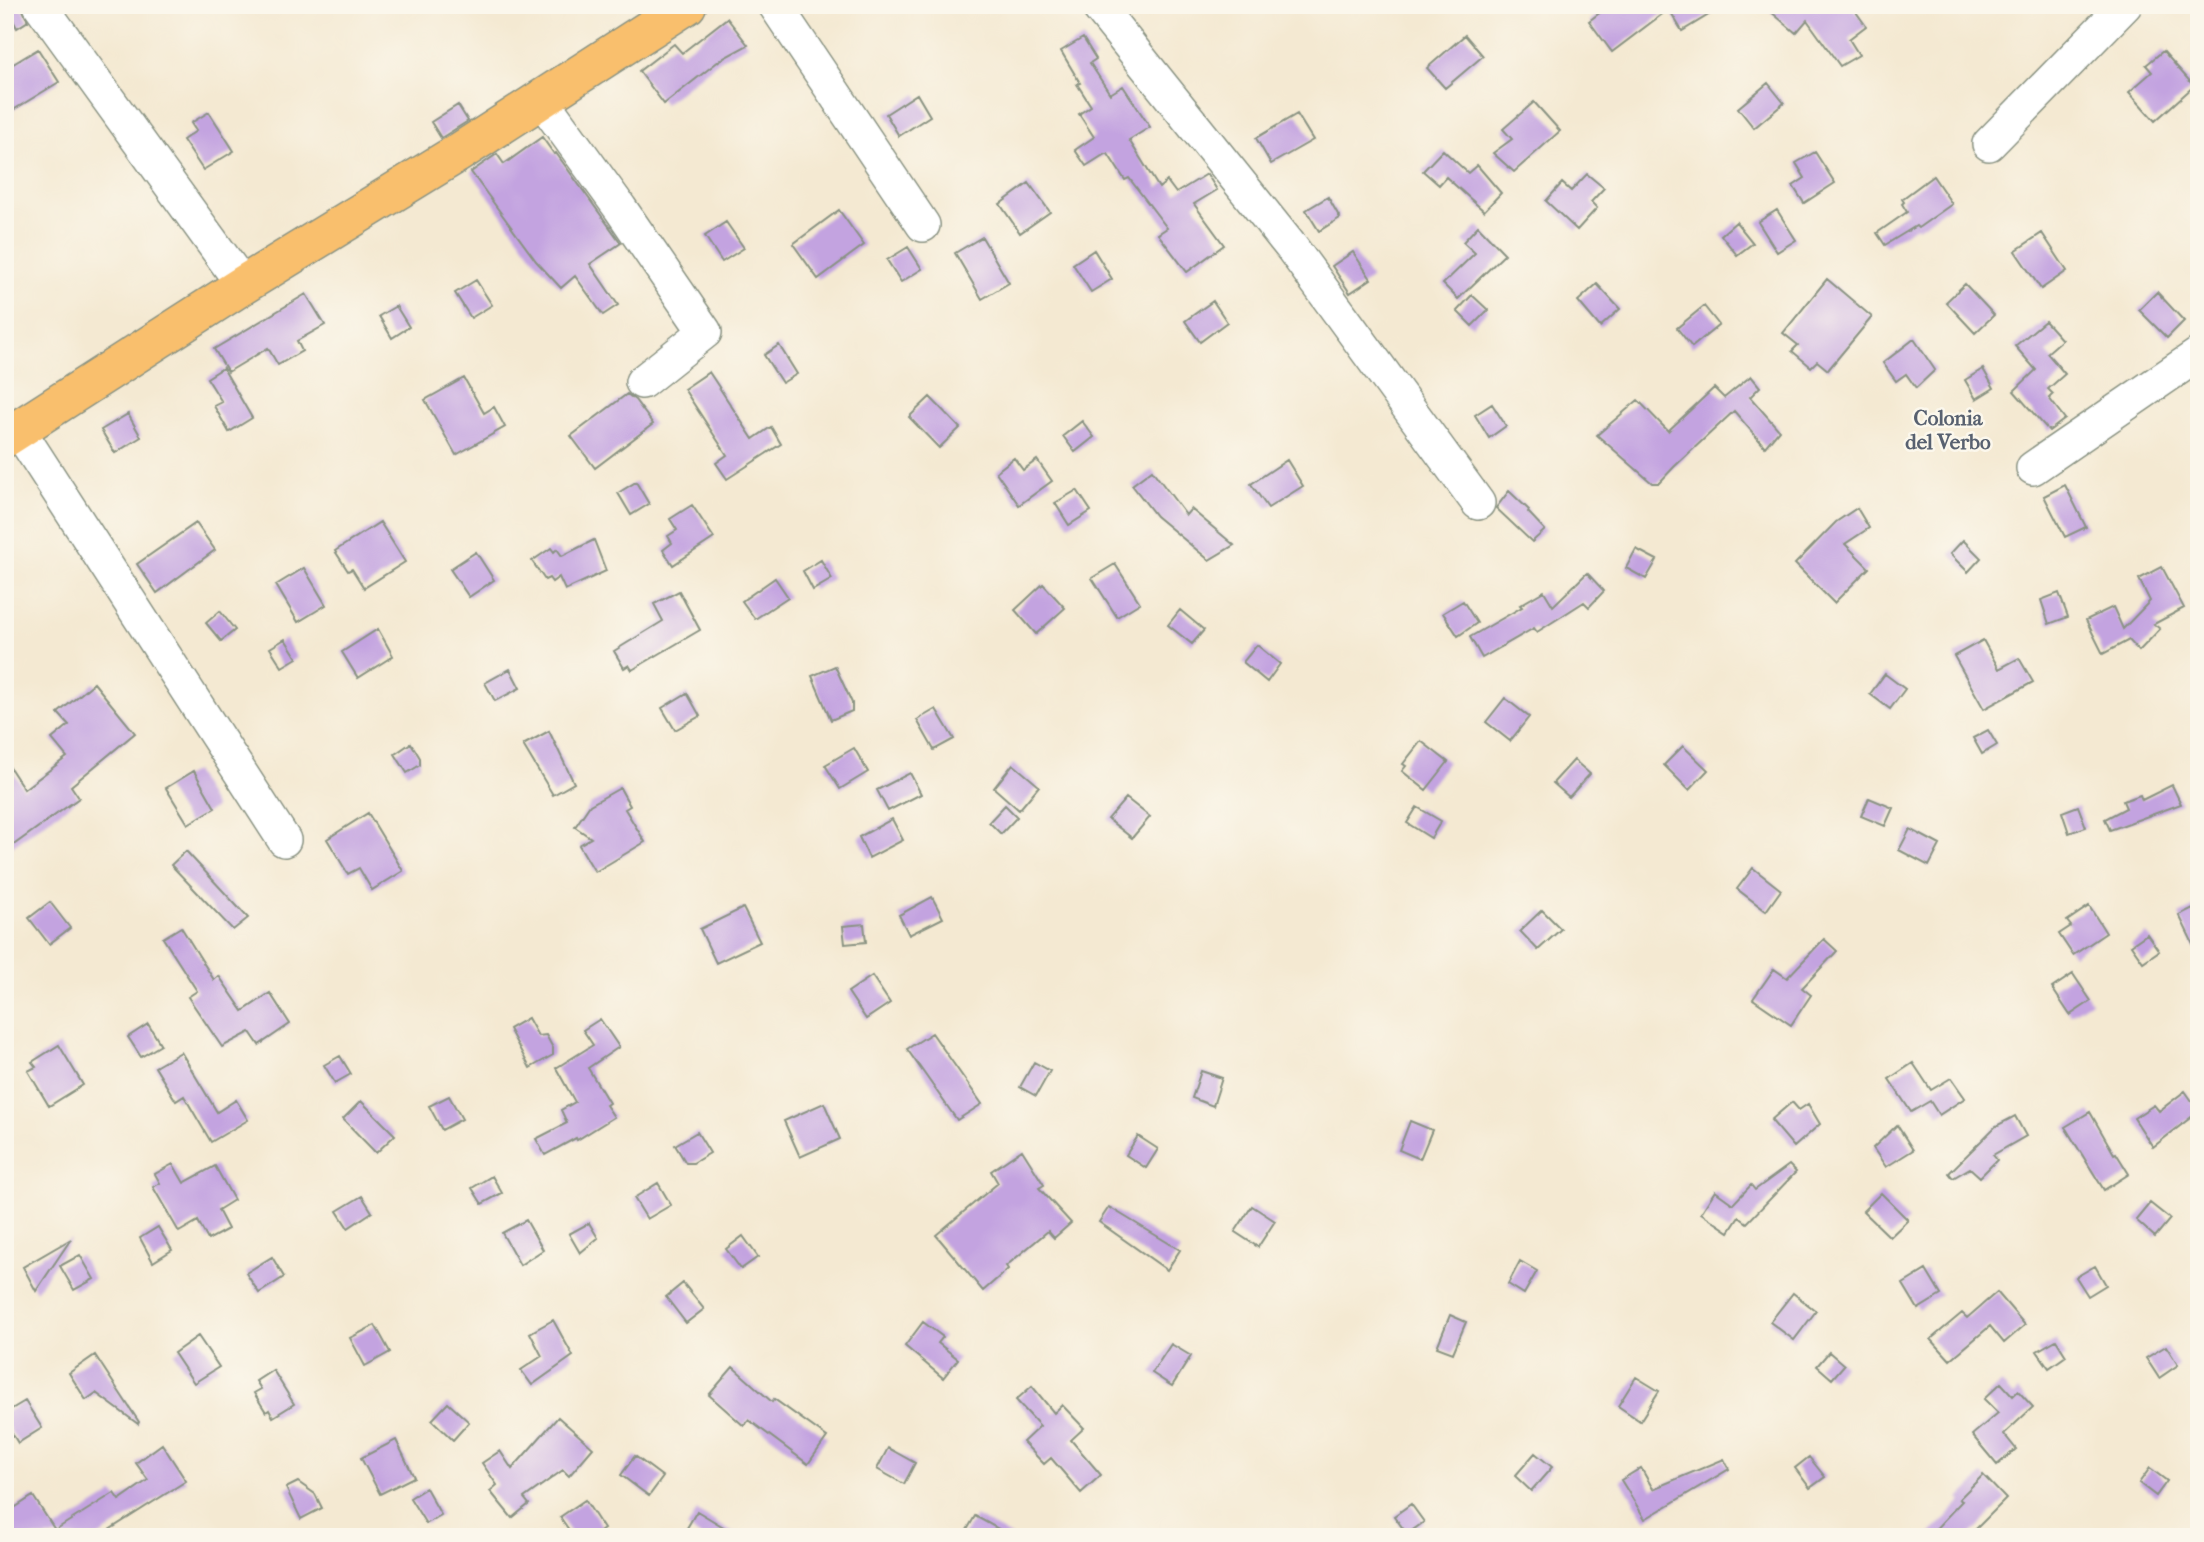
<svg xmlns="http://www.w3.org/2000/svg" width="2204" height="1542" font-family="'IM FELL French Canon',serif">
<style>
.building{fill:#c3a3e0}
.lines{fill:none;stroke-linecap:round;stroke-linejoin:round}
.minor-casing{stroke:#8a9383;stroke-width:36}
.highway-casing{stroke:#8a9383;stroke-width:41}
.minor{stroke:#fff;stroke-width:33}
.highway{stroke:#f9bf6d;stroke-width:38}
.labels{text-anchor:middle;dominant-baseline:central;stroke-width:5;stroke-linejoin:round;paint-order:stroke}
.neighbourhood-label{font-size:21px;font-weight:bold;fill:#586170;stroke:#fbf7ec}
</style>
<rect width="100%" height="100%" fill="#fbf7ec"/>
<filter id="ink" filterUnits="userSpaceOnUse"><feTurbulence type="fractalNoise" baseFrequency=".0143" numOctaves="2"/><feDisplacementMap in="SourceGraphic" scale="14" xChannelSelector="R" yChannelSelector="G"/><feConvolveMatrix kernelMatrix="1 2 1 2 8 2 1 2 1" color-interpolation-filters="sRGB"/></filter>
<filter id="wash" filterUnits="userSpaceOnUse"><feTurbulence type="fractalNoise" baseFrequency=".00686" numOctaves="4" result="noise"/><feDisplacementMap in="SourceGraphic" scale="28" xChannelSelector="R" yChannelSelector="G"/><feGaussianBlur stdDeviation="1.57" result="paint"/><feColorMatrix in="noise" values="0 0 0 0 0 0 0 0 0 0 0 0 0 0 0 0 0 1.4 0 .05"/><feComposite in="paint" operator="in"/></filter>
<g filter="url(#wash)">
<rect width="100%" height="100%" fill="#f4e9d2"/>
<g id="blocks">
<path class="building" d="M5 5H21L28 21 17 28Z
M1610 5H1725L1682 31 1669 9 1612 52 1589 21Z
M1763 5H1851L1866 26 1849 39 1859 55 1840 66 1807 20 1796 33Z
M727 18 748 45 720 60 664 104 639 71 674 44 682 53Z
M1465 35 1483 56 1445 88 1427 68Z
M1083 38 1096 59 1090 63 1110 94 1123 86 1150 127 1129 140 1159 188 1167 181 1176 193 1207 174 1217 190 1194 204 1224 245 1187 272 1158 234 1167 228 1129 178 1125 180 1108 154H1105L1086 166 1075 150 1094 137 1079 114 1091 106 1077 84 1080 83 1061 51Z
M38 49 59 82 5 115V69Z
M2163 51 2194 86 2155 121 2129 92 2152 72 2146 65Z
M1768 83 1784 103 1754 128 1738 108Z
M917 94 930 116 899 136 886 114Z
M1534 102 1560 131 1514 172 1493 153 1512 139 1503 129Z
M458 105 468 121 441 138 431 122Z
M209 112 234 151 203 170 183 140 196 131 191 123Z
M1297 114 1313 140 1271 164 1256 138Z
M542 137 554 154 556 153 621 243 590 264 618 305 603 315 575 276 561 288 536 261 471 172 497 154 504 164Z
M1443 150 1468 173 1477 165 1501 193 1484 211 1446 177 1439 185 1423 171Z
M1815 152 1835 183 1804 203 1793 186 1805 178 1796 163Z
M1587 174 1604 188 1591 202 1597 208 1577 230 1546 201 1562 183 1571 191Z
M1933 176 1952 204 1918 228 1916 226 1885 245 1877 233 1907 212 1902 204 1904 202 1902 199Z
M1029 183 1050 212 1020 233 1000 204Z
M1328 197 1340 218 1319 231 1306 210Z
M839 210 864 245 818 279 793 244Z
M1777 210 1796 240 1777 252 1758 222Z
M726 222 744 248 722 262 705 236Z
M1736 222 1753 243 1737 255 1721 235Z
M1478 226 1505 254 1458 299 1443 284 1475 253 1463 242Z
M2042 233 2067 271 2041 289 2015 251Z
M982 237 1009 283 982 299 955 253Z
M908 247 922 269 901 282 887 260Z
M1094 250 1112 279 1091 292 1073 264Z
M1353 252 1371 279 1350 293 1332 266Z
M1827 279 1872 317 1828 370 1817 361 1811 367 1792 351 1798 345 1783 333Z
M476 280 492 305 471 318 455 293Z
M1597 284 1620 309 1600 327 1578 301Z
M1965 284 1994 315 1975 333 1946 302Z
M2157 292 2184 321 2167 338 2139 310Z
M306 294 325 325 297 341 302 351 278 365 268 348 228 372 214 349Z
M1472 295 1488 310 1472 326 1457 311Z
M1213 301 1227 322 1200 342 1185 321Z
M396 306 409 327 392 338 379 316Z
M1704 306 1719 325 1692 347 1677 328Z
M2045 321 2062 340 2047 353 2065 374 2048 389 2053 394 2049 398 2065 419 2049 431 2014 391 2036 370 2015 346Z
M1914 339 1935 370 1916 388 1906 374 1896 381 1883 363Z
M779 345 797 374 782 383 764 355Z
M223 368 252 418 229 432 214 406 222 402 207 378Z
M1983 369 1994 388 1976 399 1965 380Z
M709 372 753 439 771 427 781 444 727 479 716 463 727 455 684 389Z
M1751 376 1760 387 1750 397 1779 430 1765 447 1734 411 1674 467 1659 483H1652L1597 435 1638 400 1668 431 1714 388 1724 398Z
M464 378 484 413 494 407 505 427 456 455 425 400Z
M627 394 635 400 653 424 595 468 571 436Z
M930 397 960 428 939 448 909 417Z
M1492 404 1506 426 1489 438 1475 415Z
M128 414 141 437 115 453 101 430Z
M1082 421 1094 437 1075 452 1063 436Z
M1014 458 1023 470 1037 460 1052 481 1019 505 996 472Z
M1287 460 1303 486 1268 508 1251 484Z
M1152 470 1186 515 1191 509 1234 545 1209 560 1156 516 1132 485Z
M636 482 649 504 631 515 618 493Z
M2065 485 2086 527 2065 537 2044 496Z
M1077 490 1091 511 1069 525 1055 503Z
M1509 491 1529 510 1528 512 1545 530 1532 542 1496 508Z
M692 505 714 538 673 565 663 550 672 543 668 536 677 530 670 519Z
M1857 508 1869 528 1845 544 1869 568 1834 603 1795 564 1836 522Z
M380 522 405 562 364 588 352 569 348 571 335 551Z
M196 523 215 550 157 593 137 564Z
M594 540 606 571 565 590 559 577 552 582 549 578 545 580 532 561 551 548 554 552 557 549 562 556Z
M1963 540 1981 558 1968 572 1950 554Z
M1636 549 1657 560 1646 579 1626 568Z
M476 552 494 580 469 597 450 569Z
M821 560 832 579 813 590 803 571Z
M1115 564 1140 603 1117 617 1092 578Z
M2162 567 2184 608 2154 624 2160 629 2139 651 2129 640 2103 654 2086 620 2113 607 2123 629 2150 601 2139 579Z
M304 568 326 605 298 622 276 585Z
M1587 573 1604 591 1589 607 1584 602 1537 632 1534 628 1482 658 1470 637 1522 607 1520 605 1544 591 1553 606Z
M775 578 788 597 755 619 742 601Z
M1043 584 1065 608 1036 634 1015 610Z
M679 591 700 630 632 670 629 665 624 668 614 651 663 621 654 604Z
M2059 593 2068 617 2049 624 2041 600Z
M1463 601 1477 623 1458 636 1443 613Z
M1180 610 1204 630 1192 644 1168 625Z
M220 611 235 630 221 641 206 623Z
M378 629 393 656 358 678 342 652Z
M285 639 297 658 282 667 270 648Z
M1983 640 1999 669 2019 658 2033 682 1984 709 1954 656Z
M1257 645 1280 664 1267 682 1243 662Z
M835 666 852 703V711L831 720 812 676Z
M510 669 520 688 495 701 485 683Z
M1885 674 1905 689 1890 709 1870 694Z
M94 683 135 733 71 786 79 798 5 851V760L24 789 67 757 52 739 69 725 58 713Z
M687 693 700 716 675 730 662 708Z
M1505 698 1529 717 1510 741 1486 722Z
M936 709 954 739 934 750 917 720Z
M1988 730 1997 745 1982 754 1973 738Z
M549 731 574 783 553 795 523 745Z
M1421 741 1448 762 1426 790 1402 771 1406 766 1403 764Z
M411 743 420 758V765L407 773 395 754Z
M1683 746 1708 770 1689 790 1664 765Z
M854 748 868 772 840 789 825 765Z
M1574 760 1590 774 1569 797 1553 783Z
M1013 764 1039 786 1019 810 994 788Z
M194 771 215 808 188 824 166 788Z
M910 773 921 794 888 811 877 790Z
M2172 785 2181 804 2110 830 2105 819 2126 808 2123 801 2140 795 2142 800Z
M620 788 630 806 625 809 645 842 595 872 579 845 591 838 575 827 590 805Z
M1126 798 1150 817 1132 838 1108 819Z
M1869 798 1893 808 1885 826 1861 816Z
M1005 805 1017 817 1001 834 989 822Z
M2078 806 2086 827 2069 833 2062 812Z
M1417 807 1441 821 1431 838 1407 823Z
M368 813 403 871 372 890 359 868 348 874 327 839Z
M892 819 903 840 869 858 859 837Z
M1910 829 1940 845 1929 866 1899 850Z
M186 851 248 918 233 930 171 865Z
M1753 868 1781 890 1766 911 1737 889Z
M932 897 943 918 909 935 899 915Z
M50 902 70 928 49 944 29 918Z
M2199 905V956L2179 915Z
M2089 906 2106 933 2073 955 2059 934 2071 926 2067 921Z
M743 908 760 942 716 963 700 929Z
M1542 910 1561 929 1538 950 1520 931Z
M864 924 866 942 845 944 843 926Z
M181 927 214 980 219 976 243 1011 270 993 290 1024 259 1045 250 1032 222 1047 188 997 197 991 163 938Z
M2147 934 2159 951 2143 962 2131 945Z
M1824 939 1837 951 1802 988 1811 995 1791 1025 1753 999 1774 969 1787 978Z
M2073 974 2091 1001 2070 1015 2052 988Z
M872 976 890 1003 866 1019 848 992Z
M528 1018 538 1036 546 1035 553 1048V1055L530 1068 509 1029Z
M600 1019 619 1047 588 1068 609 1103 606 1105 614 1117 577 1140 576 1138 545 1155 536 1139 567 1123 561 1110 575 1102 556 1068 593 1045 583 1030Z
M148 1024 161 1045 141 1057 128 1037Z
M932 1033 982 1104 957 1120 907 1049Z
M59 1045 83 1085 49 1106 28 1071 36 1067 32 1062Z
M181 1052 217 1112 236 1100 248 1120 211 1142 184 1096 176 1101 155 1067Z
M340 1056 351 1074 335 1083 324 1065Z
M1034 1062 1050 1071 1036 1096 1020 1087Z
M1913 1063 1931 1090 1951 1078 1965 1098 1939 1115 1930 1101 1911 1112 1889 1079Z
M1201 1071 1222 1078 1213 1106 1192 1098Z
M2185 1091 2199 1111 2153 1147 2134 1118 2154 1105 2159 1111Z
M449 1096 462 1119 442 1130 429 1106Z
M361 1101 395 1135 376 1153 343 1119Z
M1792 1102 1799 1110 1808 1104 1820 1124 1794 1147 1771 1120Z
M824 1103 840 1139 800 1157 784 1121Z
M2090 1112 2114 1154 2116 1153 2129 1174 2104 1190 2065 1127Z
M2015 1116 2026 1136 1993 1155 1997 1160 1980 1177 1970 1168 1953 1178 1949 1173 1996 1126Z
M1410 1121 1432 1130 1420 1159 1399 1150Z
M1897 1125 1913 1150 1886 1167 1873 1148Z
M697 1132 710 1153 693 1163H686L675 1145Z
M1138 1136 1158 1149 1146 1168 1126 1155Z
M1022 1150 1044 1185 1039 1188 1071 1223 1054 1238 1048 1231 1006 1266 1008 1269 983 1291 936 1235 998 1183 991 1171Z
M173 1164 184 1183 215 1166 234 1200 218 1210 228 1229 208 1240 198 1221 179 1232 153 1187 160 1183 155 1174Z
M1789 1165 1796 1172 1747 1223 1739 1217 1729 1232 1701 1213 1715 1191 1733 1204 1751 1185 1755 1190Z
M492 1176 502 1193 482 1204 472 1188Z
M658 1183 671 1205 647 1219 634 1198Z
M1881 1193 1908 1220 1890 1237 1863 1211Z
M362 1196 372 1212 348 1228 337 1211Z
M2150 1203 2170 1219 2155 1237 2136 1220Z
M1252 1206 1275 1221 1258 1247 1235 1232Z
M1109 1207 1180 1250 1167 1270 1099 1222Z
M526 1220 543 1250 520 1265 502 1233Z
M589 1223 598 1238 580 1253 569 1234Z
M158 1227 172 1250 153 1262 140 1238Z
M743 1236 758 1257 741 1269 726 1249Z
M71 1239 36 1291 23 1267Z
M80 1255 94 1279 74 1290 60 1266Z
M272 1257 284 1277 259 1293 246 1273Z
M1520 1261 1537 1271 1524 1294 1508 1284Z
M2095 1266 2106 1285 2088 1296 2076 1277Z
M1926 1270 1941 1295 1918 1309 1903 1284Z
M683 1283 704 1309 686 1323 666 1297Z
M1997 1292 2025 1325 2004 1343 1990 1326 1950 1360 1931 1339 1962 1313 1967 1318Z
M1793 1293 1816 1311 1794 1340 1770 1322Z
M1450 1315 1466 1322 1453 1353 1437 1347Z
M553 1320 573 1356 532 1385 521 1370 542 1356 530 1333Z
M923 1322 943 1337 938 1343 958 1359 943 1378 905 1346Z
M375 1325 390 1352 365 1366 350 1338Z
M198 1336 219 1367 194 1383 174 1353Z
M2056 1340 2066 1356 2049 1368 2037 1351Z
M1171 1344 1191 1356 1172 1386 1152 1373Z
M2166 1346 2178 1365 2159 1378 2146 1358Z
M1829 1352 1844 1365 1832 1379 1817 1366Z
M95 1355 139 1422 138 1424 96 1393 86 1400 69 1373Z
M733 1367 772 1402 774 1399 827 1437 808 1464 749 1420 744 1426 709 1395Z
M273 1370 294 1404 273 1417 269 1410 266 1412 254 1393 261 1389 256 1381Z
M1636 1377 1659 1391 1640 1421 1618 1406Z
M2001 1383 2013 1396 2018 1391 2033 1407 2004 1434 2016 1449 1997 1465 1972 1435 1998 1413 1984 1399Z
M1032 1386 1054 1413 1062 1405 1084 1428 1071 1440 1101 1475 1081 1493 1051 1458 1044 1464 1023 1442 1040 1426 1016 1400Z
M25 1401 42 1428 18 1443 5 1422V1413Z
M448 1403 469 1422 453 1440 432 1420Z
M558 1417 593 1448 569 1476 563 1470 524 1498 529 1504 512 1518 490 1491 497 1485 482 1463 500 1451 512 1469Z
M396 1440 414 1477 380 1494 361 1458Z
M162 1444 186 1481 98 1537H5V1514L33 1496 55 1530 114 1493 119 1500 148 1480 136 1463Z
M888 1448 915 1463 904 1484 877 1469Z
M1535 1453 1552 1467 1531 1491 1515 1476Z
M635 1456 663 1477 649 1496 621 1475Z
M1809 1457 1825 1477 1810 1488 1795 1468Z
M1724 1459 1729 1469 1645 1519 1621 1480 1641 1468 1653 1489Z
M2150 1468 2167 1481 2156 1496 2139 1483Z
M1983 1475 2006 1499 1968 1537H1928L1962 1501 1959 1499Z
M298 1482 315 1494 322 1508 301 1519 286 1488Z
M426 1488 441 1515 426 1524 410 1498Z
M585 1500 604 1529 593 1537H574L560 1517Z
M1411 1504 1424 1522 1407 1534 1394 1516Z
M697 1511 740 1537H701L687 1528Z
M975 1516 1013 1537H963Z"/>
</g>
</g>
<g filter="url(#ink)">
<use href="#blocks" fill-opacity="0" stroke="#8a9383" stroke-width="2"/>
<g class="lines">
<defs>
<path id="minor" d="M40 5 243 285
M775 5 923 225
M1097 5 1292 248 1478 503
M541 99 620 208 705 332 642 382
M1989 144 2125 5
M18 429 284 840
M2033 468 2199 354"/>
<path id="highway" d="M5 438 243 285 458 153 687 5"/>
</defs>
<use href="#minor" class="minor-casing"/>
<use href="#highway" class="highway-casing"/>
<use href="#minor" class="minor"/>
<use href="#highway" class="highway"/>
</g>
</g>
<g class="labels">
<g class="neighbourhood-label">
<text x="1948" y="418">Colonia<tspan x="1948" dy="24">del Verbo</tspan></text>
</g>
</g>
<rect width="2204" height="1542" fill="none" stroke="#fbf7ec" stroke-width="28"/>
</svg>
